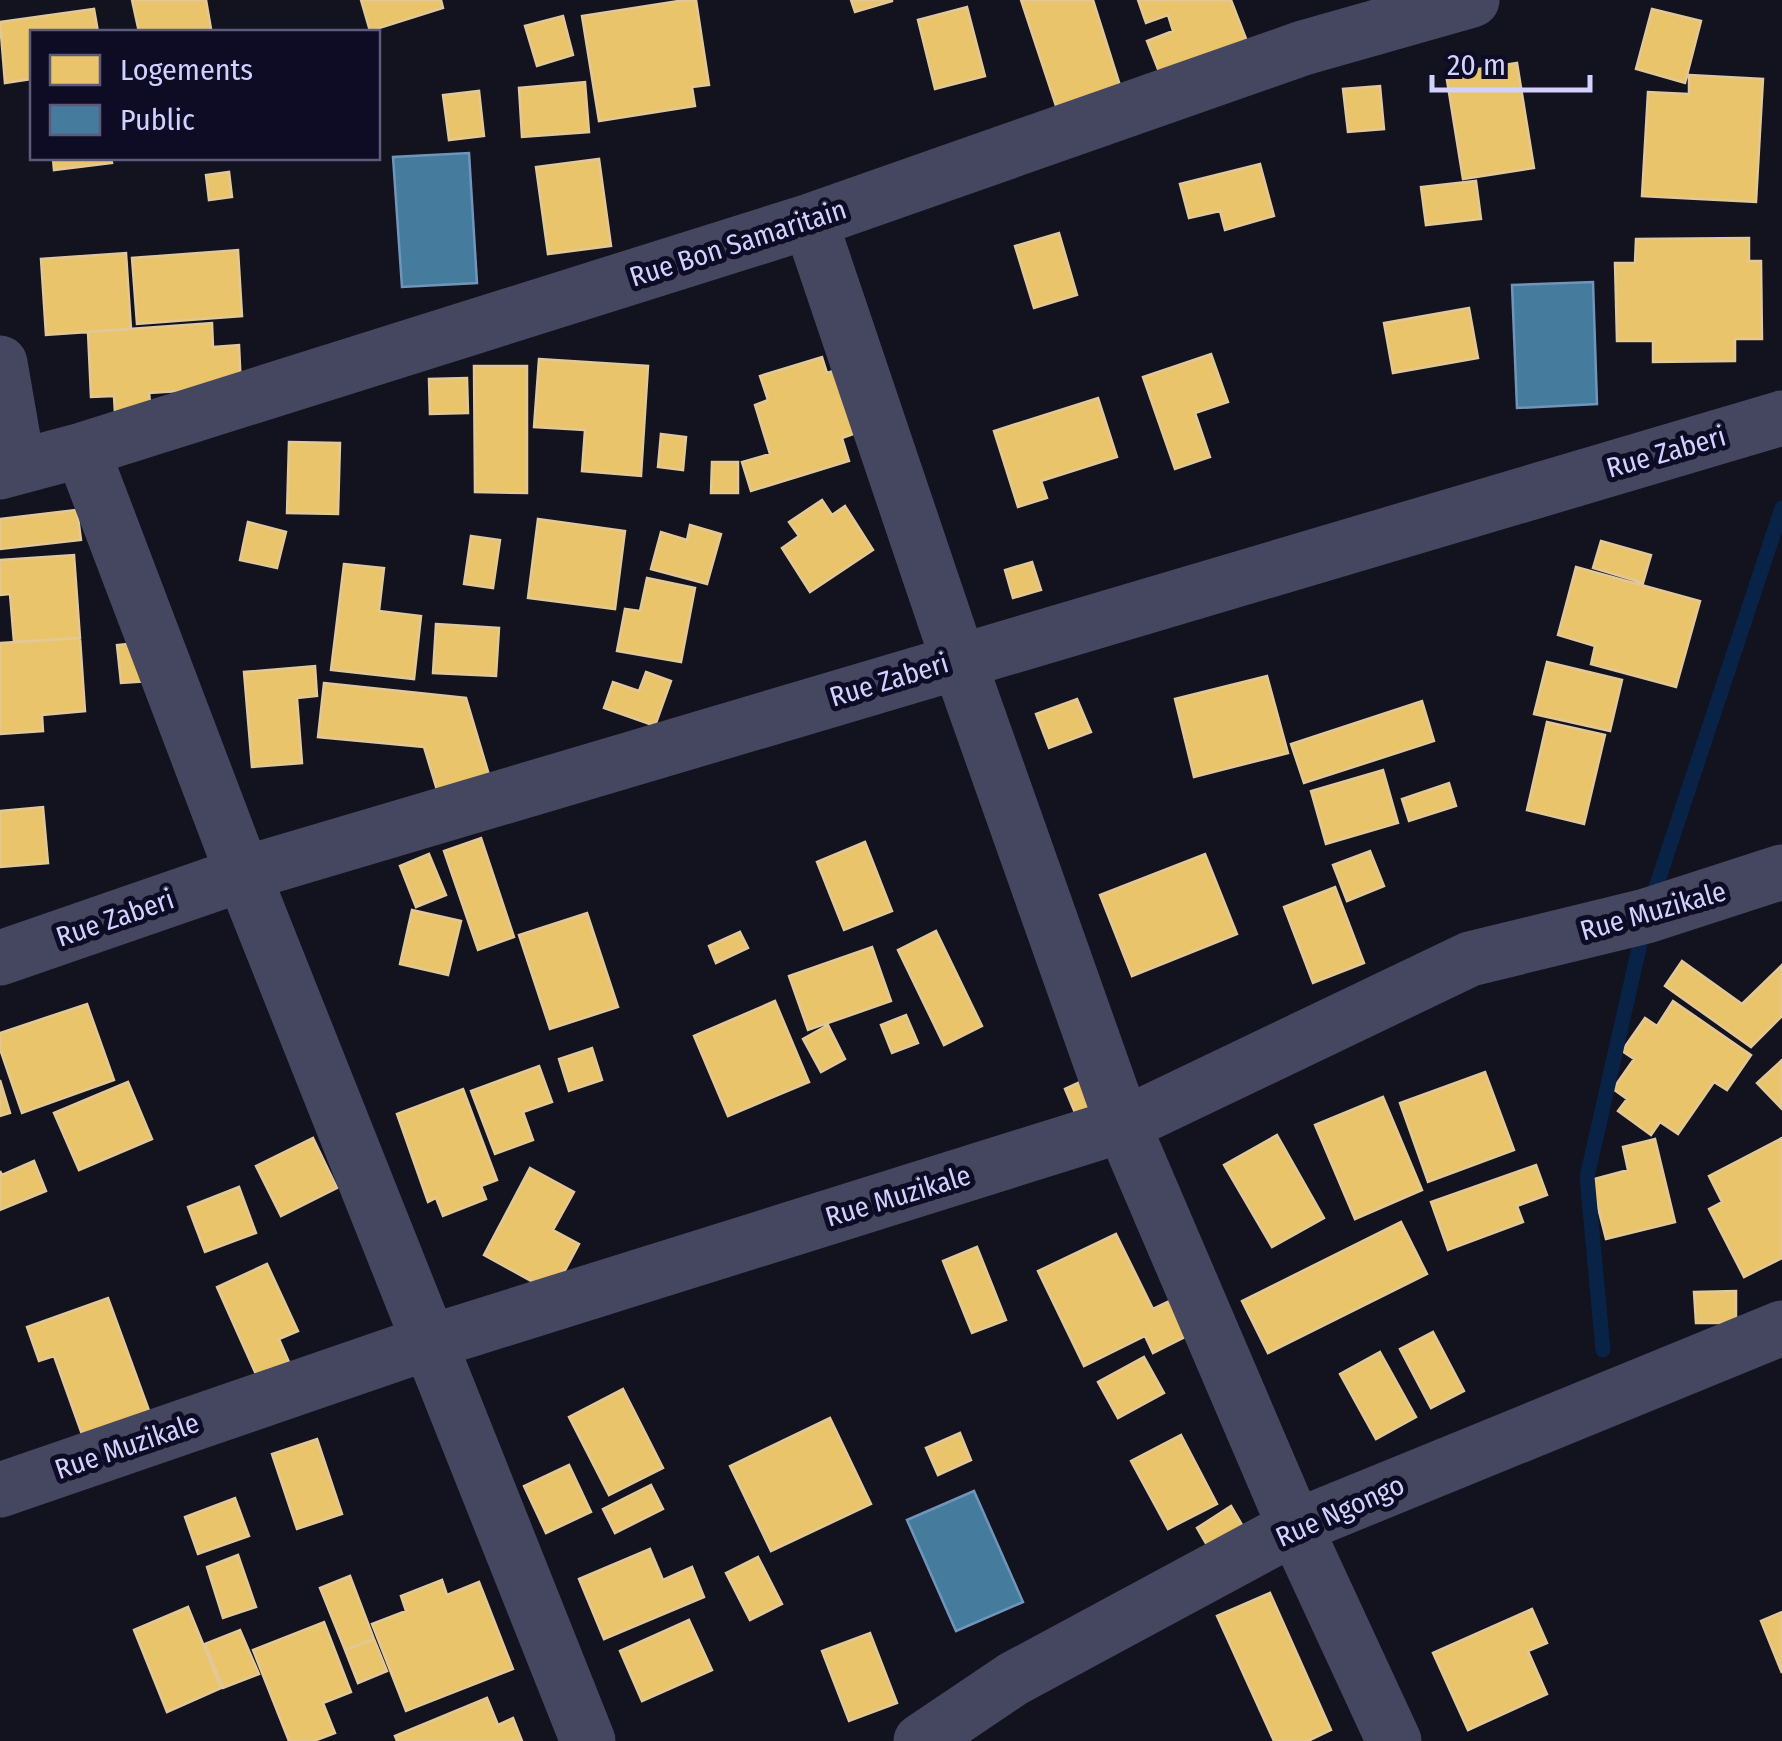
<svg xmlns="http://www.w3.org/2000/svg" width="1782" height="1741" font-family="'Fira Sans Condensed',sans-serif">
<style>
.homes{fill:#e9c46a;stroke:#e2c897;stroke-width:2.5}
.public{fill:#457b9d;stroke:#6f95ba;stroke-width:2.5}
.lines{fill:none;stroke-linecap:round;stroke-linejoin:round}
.stream{stroke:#082346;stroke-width:15}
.minor{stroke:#454761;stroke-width:55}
.labels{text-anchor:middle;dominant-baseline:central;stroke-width:10;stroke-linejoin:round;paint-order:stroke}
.street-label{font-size:28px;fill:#d2d1ff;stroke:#0e0c25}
</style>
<rect width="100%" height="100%" fill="#13121f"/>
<path class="homes" d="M132 0H206L211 29 191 32H139Z
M361 0H441L443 8 370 31Z
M685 0H696L709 85 692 87 695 106 599 121 582 16Z
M851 0H892V1L855 12Z
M1021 0H1093L1123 95 1059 115Z
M1138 0H1231L1250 49 1163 82 1147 41 1173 31 1168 15 1146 23Z
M967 7 985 76 935 89 918 20Z
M94 9 98 32H32V79L5 83 0 22Z
M1652 9 1701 21 1685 83 1636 69Z
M563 16 573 55 537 66 525 26Z
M1517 63 1534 168 1463 179 1446 74Z
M1689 75 1763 79 1756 202 1642 196 1648 92 1689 94Z
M585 82 589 132 522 137 519 88Z
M1380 86 1384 129 1348 132 1343 89Z
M479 91 484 136 449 140 443 95Z
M53 158H111L112 163 54 170Z
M599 159 611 246 548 254 536 167Z
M1260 164 1274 216 1225 230 1220 211 1189 218 1180 184Z
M229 172 232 197 209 200 206 175Z
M1476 181 1481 219 1426 225 1421 187Z
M1059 233 1077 295 1034 308 1015 246Z
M1749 238V261H1761L1762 339H1735V361L1653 362V341H1617L1615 263H1635L1636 239Z
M238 250 242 316 137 324 132 258Z
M126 253 131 329 46 335 41 259Z
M1469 308 1478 358 1393 373 1384 323Z
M212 323 213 347 239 345 241 387 149 393 151 411 115 413 114 396 91 397 88 332Z
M1211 354 1228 402 1195 413 1210 457 1175 469 1143 377Z
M822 357 827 373 839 369 859 432 842 438 849 461 751 491 742 462 770 454 755 405 768 400 760 376Z
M539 359 648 366 641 476 582 471 585 430 534 427Z
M474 366H527V493L475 492Z
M467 378 468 413 430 414 429 379Z
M1098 398 1117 457 1041 481 1047 498 1018 507 994 431Z
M661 434 686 437 683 470 658 467Z
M289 442 340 443 338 514 287 513Z
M712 462H738V493H711Z
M822 500 832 515 845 506 873 550 810 592 782 548 799 536 789 522Z
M77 510 81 540 0 549V519Z
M538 519 625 531 615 609 528 598Z
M248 522 286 532 277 568 240 560Z
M690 525 721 534 707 584 651 569 661 532 687 540Z
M471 536 500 540 493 588 464 584Z
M1601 541 1651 555 1643 583 1593 568Z
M74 555 80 638 14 642 10 594 0 595V560Z
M1032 562 1041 590 1013 598 1005 570Z
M344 564 384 568 379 611 421 616 414 679 331 670Z
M1576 567 1700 601 1676 687 1591 664 1595 646 1558 635Z
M647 578 695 588 681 662 617 651 625 609 640 611Z
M436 624 499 628 496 676 433 673Z
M80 638 85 711 42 715 43 731 0 734V643Z
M146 642 150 681 121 683 117 645Z
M1547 662 1622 680 1610 731 1534 714Z
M315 666 317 696 297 698 302 763 252 767 244 672Z
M646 672 671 681 655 726 604 708 613 682 639 691Z
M1267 676 1288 753 1194 777 1175 699Z
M324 683 466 698 489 775 437 790 424 747 318 737Z
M1077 699 1091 732 1049 748 1036 714Z
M1422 701 1434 741 1304 783 1291 744Z
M1547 722 1605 735 1584 824 1527 810Z
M1383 770 1398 823 1326 844 1311 791Z
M1449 783 1456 806 1409 821 1402 799Z
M43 807 48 863 0 867V811Z
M481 838 514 937 478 950 444 851Z
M865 842 892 911 844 930 817 862Z
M1370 851 1384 886 1347 901 1333 865Z
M429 854 446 895 416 907 400 866Z
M1205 854 1237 934 1132 976 1100 895Z
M1335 887 1364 963 1313 983 1284 907Z
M412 910 461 921 448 975 400 964Z
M587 913 618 1007 550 1029 519 935Z
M936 931 982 1026 944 1045 898 950Z
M740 932 748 948 716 963 709 946Z
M872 947 891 1001 808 1030 789 976Z
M1682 961 1742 1004 1782 965V1016L1751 1047 1665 986Z
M775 1001 809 1082 728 1116 694 1036Z
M1673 1001 1751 1055 1727 1090 1714 1082 1678 1134 1660 1122 1651 1135 1618 1111 1627 1099 1613 1089 1634 1059 1622 1051 1645 1018 1657 1026Z
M87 1004 114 1080 22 1113 0 1049V1033Z
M906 1015 918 1043 892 1053 881 1025Z
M828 1025 845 1059 821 1072 803 1039Z
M592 1048 602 1080 569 1091 559 1059Z
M1782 1060V1109L1757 1083Z
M539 1066 552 1102 523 1112 533 1140 495 1154 471 1091Z
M1485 1072 1514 1150 1428 1182 1400 1103Z
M1091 1077 1103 1102 1076 1115 1065 1089Z
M0 1080 10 1113 0 1116Z
M128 1082 152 1139 79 1170 54 1113Z
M463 1089 497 1180 481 1186 486 1199 443 1216 436 1198 428 1202 397 1114Z
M1383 1097 1422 1190 1355 1219 1315 1125Z
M1277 1135 1324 1218 1272 1247 1224 1165Z
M313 1138 337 1188 281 1216 256 1166Z
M1782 1138V1258L1744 1277 1709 1209 1722 1202 1709 1176Z
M1655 1139 1675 1222 1606 1239 1591 1180 1628 1170 1623 1147Z
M34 1161 46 1191 0 1210V1171L2 1175Z
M1536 1165 1547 1195 1517 1206 1523 1222 1448 1250 1431 1202Z
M530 1168 574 1192 553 1230 579 1244 553 1293 484 1255Z
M239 1187 256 1233 205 1252 188 1207Z
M1401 1222 1427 1274 1268 1353 1242 1301Z
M1116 1234 1153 1309 1178 1297 1195 1332 1153 1353 1145 1336 1084 1366 1038 1271Z
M977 1247 1006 1320 972 1333 943 1261Z
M267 1264 298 1331 279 1339 292 1369 260 1383 217 1287Z
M1736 1291V1323H1696L1694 1292Z
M108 1298 151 1416 84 1440 54 1356 39 1361 27 1327Z
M1433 1332 1464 1391 1431 1408 1400 1349Z
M1380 1352 1416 1417 1376 1439 1340 1374Z
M1144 1357 1164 1393 1118 1418 1098 1382Z
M623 1389 663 1468 609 1495 569 1417Z
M830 1418 871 1504 771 1551 730 1466Z
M960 1433 971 1460 938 1475 926 1448Z
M1181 1435 1217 1504 1168 1529 1131 1461Z
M317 1439 342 1514 297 1529 272 1454Z
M569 1465 591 1512 546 1533 524 1486Z
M651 1485 663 1509 615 1533 603 1509Z
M235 1498 249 1536 198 1554 185 1517Z
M1231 1506 1245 1530 1211 1552 1197 1528Z
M650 1549 663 1580 692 1567 704 1597 604 1639 579 1579Z
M238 1555 256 1607 223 1618 207 1567Z
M758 1557 782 1604 750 1620 726 1573Z
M350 1576 374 1639 345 1650 320 1588Z
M442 1580 447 1595 479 1582 513 1669 406 1711 372 1624 406 1611 401 1596Z
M1270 1593 1331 1730 1308 1741H1274L1217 1616Z
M188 1607 221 1688 167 1712 134 1630Z
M1532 1609 1547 1643 1528 1651 1547 1694 1468 1730 1433 1653Z
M1782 1612V1673L1761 1621Z
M689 1620 712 1670 642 1701 620 1651Z
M324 1622 351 1692 323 1703 335 1733 314 1741H289L253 1650Z
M240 1630 259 1674 223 1688 205 1644Z
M870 1633 897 1703 849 1721 822 1651Z
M374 1639 387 1671 358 1683 345 1650Z
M487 1698 498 1725 513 1718 522 1741H397L395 1736Z"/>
<path class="public" d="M469 153 477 283 402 287 393 157Z
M1593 282 1597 404 1517 408 1512 285Z
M974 1491 1023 1602 956 1631 907 1520Z"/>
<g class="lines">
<path class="stream" d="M1652 899 1782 508
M1603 1350 1587 1177 1644 926"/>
<path class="minor" d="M810 221 958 659 1123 1125 1295 1527 1394 1741
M0 363 18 467
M82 450 243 874 588 1741
M0 472 82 450 810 221 1303 48 1472 0
M0 958 243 874 1782 418
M0 1490 427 1343 1123 1125 1470 959 1646 916 1782 872
M921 1741 1013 1679 1295 1527 1782 1328"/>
</g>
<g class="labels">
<g class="street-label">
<text transform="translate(738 243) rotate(-18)">Rue Bon Samaritain</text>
<text transform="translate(1666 452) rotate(-16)">Rue Zaberi</text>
<text transform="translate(889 680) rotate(-17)">Rue Zaberi</text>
<text transform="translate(1653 911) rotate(-16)">Rue Muzikale</text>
<text transform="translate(115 918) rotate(-19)">Rue Zaberi</text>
<text transform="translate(898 1196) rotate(-17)">Rue Muzikale</text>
<text transform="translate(127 1446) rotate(-19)">Rue Muzikale</text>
<text transform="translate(1340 1511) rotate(-24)">Rue Ngongo</text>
</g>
</g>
<rect x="30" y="30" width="350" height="130" fill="#0e0c25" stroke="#5c5b7c" stroke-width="2.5"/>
<rect x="50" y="55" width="50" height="30" fill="#e9c46a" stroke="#5c5b7c" stroke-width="2.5"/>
<text x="120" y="80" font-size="30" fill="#d2d1ff">Logements</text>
<rect x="50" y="105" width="50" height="30" fill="#457b9d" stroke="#5c5b7c" stroke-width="2.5"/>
<text x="120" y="130" font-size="30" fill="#d2d1ff">Public</text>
<path d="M1432 75v15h158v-15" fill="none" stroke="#d2d1ff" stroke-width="5"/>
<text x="1447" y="75" font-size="30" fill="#d2d1ff" stroke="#0e0c25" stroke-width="8" paint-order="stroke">20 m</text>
</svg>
